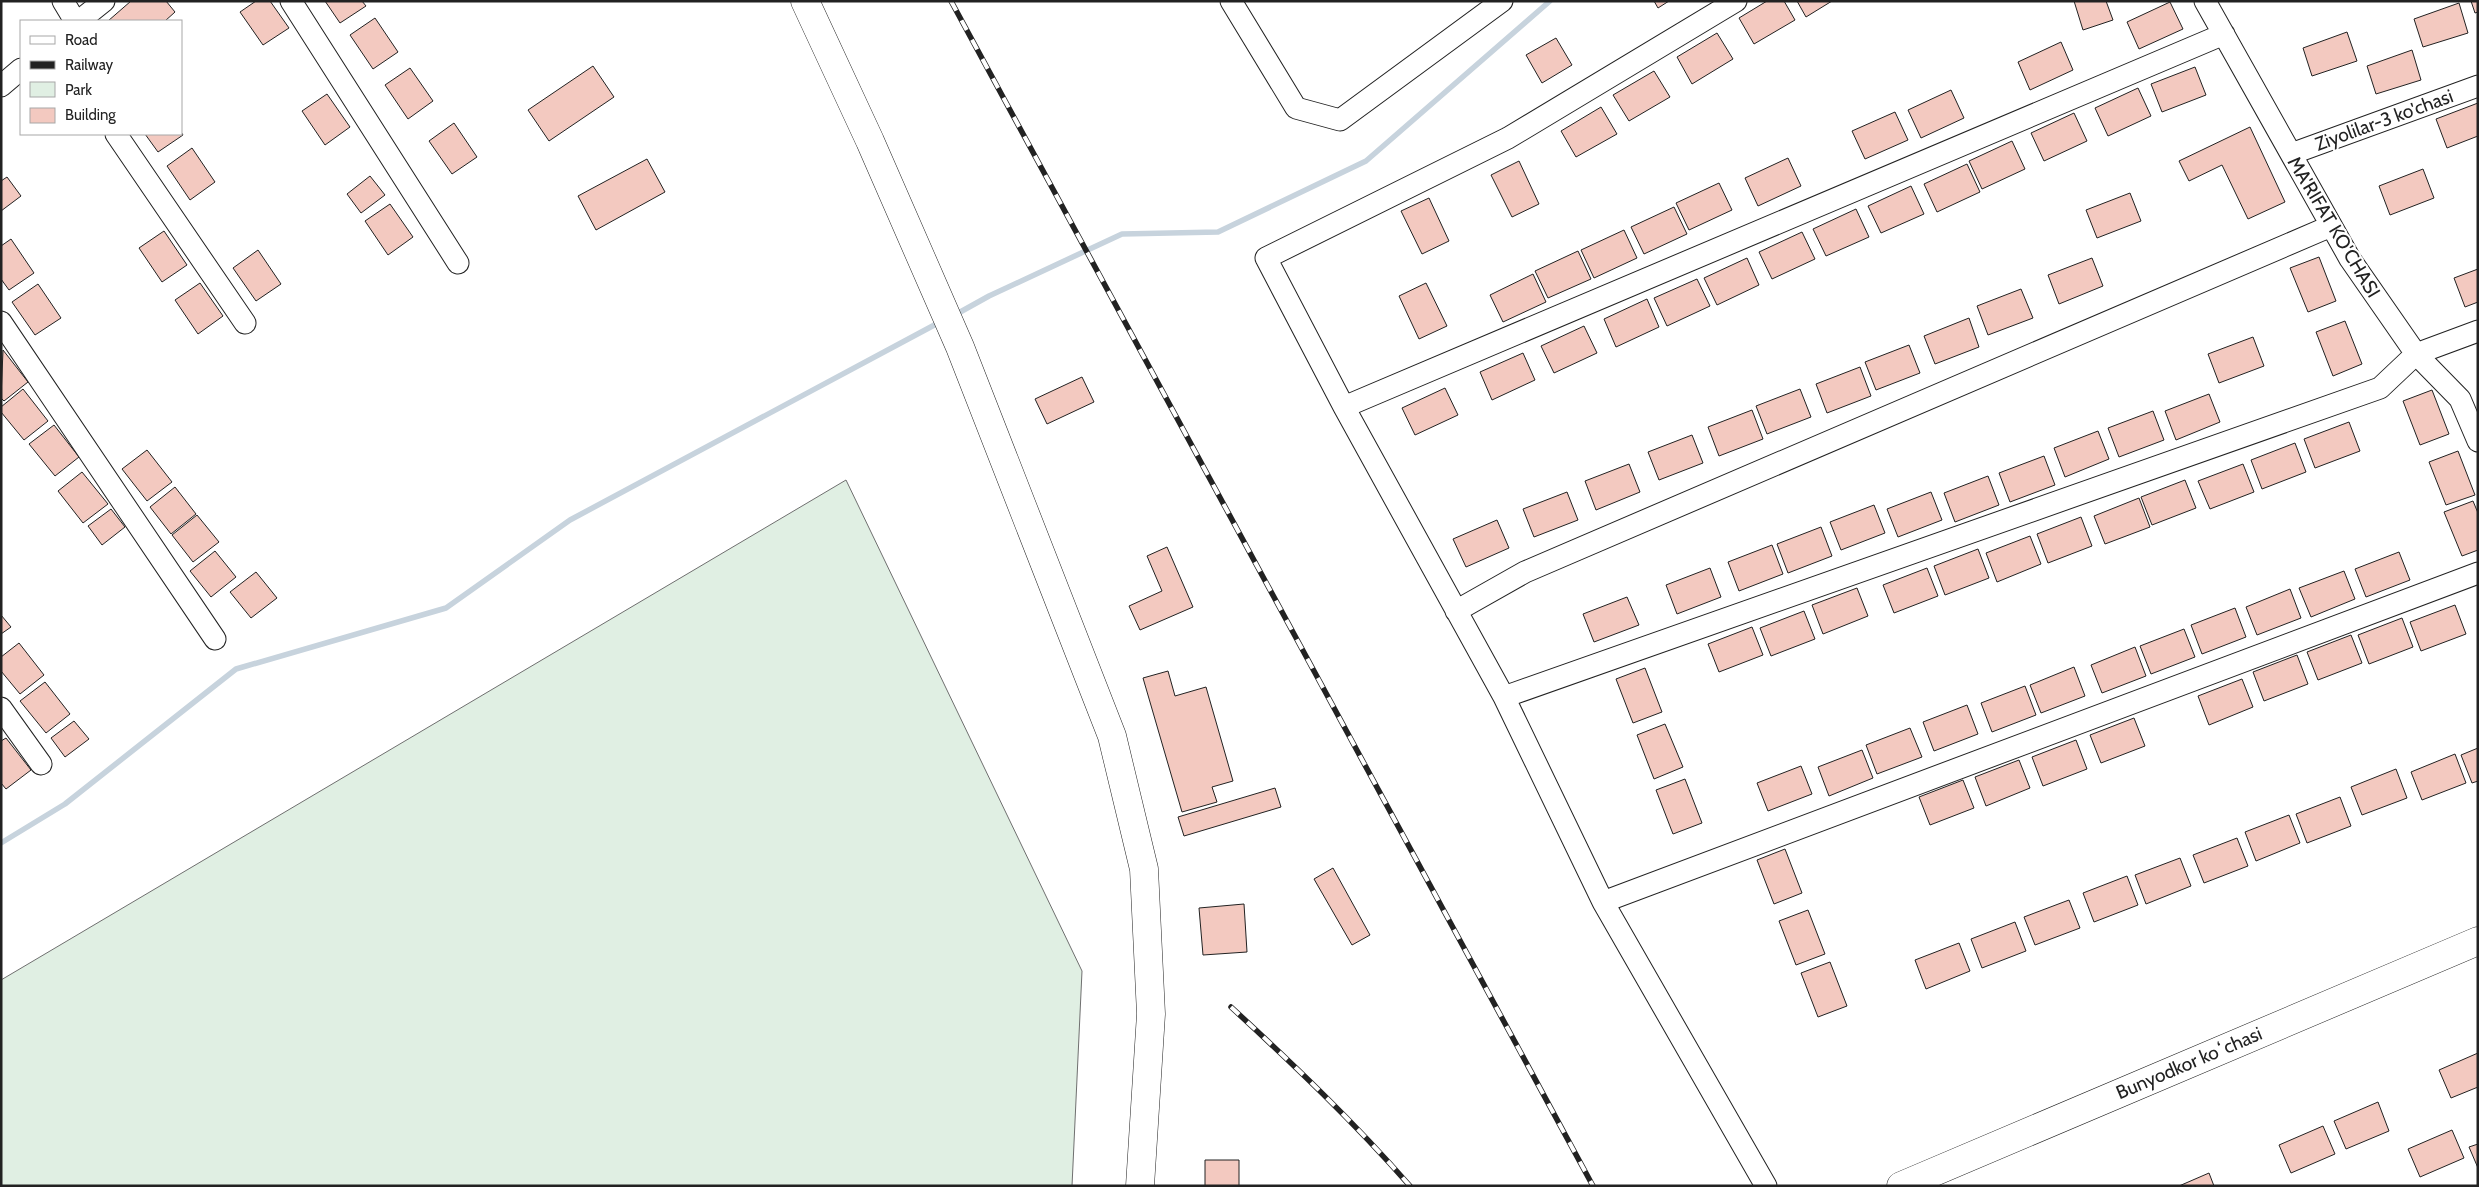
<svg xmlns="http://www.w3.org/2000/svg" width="2479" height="1187" font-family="Cabin,sans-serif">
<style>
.green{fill:#e0efe3;stroke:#6f6f6f}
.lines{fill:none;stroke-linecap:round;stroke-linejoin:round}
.stream{stroke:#c7d3dd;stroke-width:5.5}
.building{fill:#f3c9c0;stroke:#222}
.minor-casing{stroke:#222;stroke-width:23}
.major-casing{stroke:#222;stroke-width:29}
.minor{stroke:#fff;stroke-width:21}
.major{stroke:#fff;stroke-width:28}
.rail-casing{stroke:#222;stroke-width:5.5}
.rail{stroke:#fff;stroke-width:4;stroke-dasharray:11;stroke-linecap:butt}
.labels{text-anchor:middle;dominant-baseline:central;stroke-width:4;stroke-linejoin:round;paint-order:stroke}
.street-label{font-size:19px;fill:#222;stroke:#fff}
</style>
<rect width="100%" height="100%" fill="#fff"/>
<path class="green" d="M846 480 1082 971 1072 1186H1V980Z"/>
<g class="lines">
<path class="stream" d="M953 316 989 296 1122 234 1218 232 1366 161 1550 1
M1 843 65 804 236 669 446 608 570 520 940 322"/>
</g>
<path class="building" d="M131 1H166L175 12 165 21H108Z
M256 1H270L289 28 263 45 240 12Z
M325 1H362L366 6 340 23Z
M1654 1H1669L1658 8Z
M1767 1H1784L1795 20 1754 44 1739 18Z
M1797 1H1832L1806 17Z
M2074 1H2106L2113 20 2083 30Z
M2471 1H2478V12L2475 13Z
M2170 2 2183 29 2139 49 2127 22Z
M2459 3 2468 33 2423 47 2414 19Z
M375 18 398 52 373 69 350 35Z
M2347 32 2357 61 2312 76 2303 48Z
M1717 33 1733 59 1692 84 1677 57Z
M1556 38 1572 65 1542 83 1526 55Z
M2061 42 2073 70 2030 90 2018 62Z
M2412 50 2421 80 2376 94 2367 66Z
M593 66 614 97 549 141 528 110Z
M2195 67 2206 95 2162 112 2151 84Z
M410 68 433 101 408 119 385 85Z
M1654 71 1670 97 1629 121 1613 95Z
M2138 88 2151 116 2108 136 2095 108Z
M1951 90 1964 118 1921 138 1908 110Z
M327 94 350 127 325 145 302 111Z
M2478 103V136L2447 148 2436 119Z
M1601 107 1617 134 1576 157 1561 131Z
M1895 112 1908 140 1865 159 1852 131Z
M2074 113 2087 141 2044 161 2031 133Z
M454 123 477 157 452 174 429 141Z
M2250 127 2285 202 2248 219 2222 165 2189 181 2179 161Z
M181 132 183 135 158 152 145 134H181Z
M2012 141 2025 169 1982 189 1969 161Z
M192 148 215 182 190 200 167 166Z
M1788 158 1801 186 1758 206 1745 178Z
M647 159 665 192 596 230 578 196Z
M1519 161 1539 204 1512 217 1491 175Z
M1967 164 1980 192 1937 212 1924 184Z
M2423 169 2434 198 2390 215 2379 186Z
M370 176 385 195 361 213 347 194Z
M7 177 21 196 1 211V181Z
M1719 183 1732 210 1689 230 1676 203Z
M1911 186 1924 214 1881 233 1868 206Z
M2130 193 2141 221 2097 238 2086 210Z
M1429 198 1449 241 1422 254 1401 211Z
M390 204 413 237 388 255 365 221Z
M1674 207 1687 234 1644 254 1631 227Z
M1856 209 1869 237 1826 256 1813 229Z
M1624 230 1637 258 1594 278 1581 250Z
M164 231 187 265 162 282 139 248Z
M1802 232 1815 259 1772 279 1759 252Z
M11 239 34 273 9 290 1 279V246Z
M258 250 281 284 256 301 233 268Z
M1578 251 1591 279 1548 298 1535 271Z
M2319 257 2336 301 2308 312 2290 268Z
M1747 258 1759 285 1717 305 1704 278Z
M2092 258 2103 286 2059 304 2048 275Z
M2478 269V302L2465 307 2454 278Z
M1533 274 1546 302 1503 322 1490 295Z
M1697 279 1710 306 1667 326 1654 298Z
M200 283 223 316 198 334 175 300Z
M1426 283 1447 326 1419 339 1399 296Z
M38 284 61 318 35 335 12 302Z
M2021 289 2033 318 1988 335 1977 306Z
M1647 299 1659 327 1616 347 1604 319Z
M1969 318 1979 347 1935 364 1924 336Z
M2345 321 2362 364 2333 376 2316 332Z
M1584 326 1597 353 1554 373 1541 346Z
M2253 337 2264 366 2219 383 2208 354Z
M1909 345 1920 373 1876 390 1865 362Z
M3 350 28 382 4 401 1 398Z
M1523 353 1535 380 1492 400 1480 372Z
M1860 367 1871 396 1827 413 1816 384Z
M1082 377 1094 402 1047 424 1035 399Z
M1445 388 1458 415 1415 435 1402 408Z
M23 389 48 421 24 440 1 412V407Z
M1800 389 1811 417 1767 434 1756 406Z
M2432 390 2449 434 2420 445 2403 401Z
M2209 394 2220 422 2176 440 2165 411Z
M1752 410 1763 439 1719 456 1708 427Z
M2153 411 2164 440 2119 457 2108 428Z
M2349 422 2360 451 2315 468 2304 439Z
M54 425 79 457 55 476 29 444Z
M2098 431 2109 459 2065 477 2054 448Z
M1692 435 1703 463 1659 480 1648 452Z
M2295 443 2306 472 2262 489 2251 460Z
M147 450 172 482 147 501 122 469Z
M2458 451 2475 495 2446 505 2429 462Z
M2044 456 2055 485 2010 502 1999 473Z
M1629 464 1640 492 1596 510 1585 481Z
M2243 464 2254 492 2210 509 2198 481Z
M82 472 108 504 83 523 58 491Z
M1988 476 1999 505 1955 522 1944 493Z
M2185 480 2196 508 2152 525 2141 497Z
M175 487 196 514 171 534 150 507Z
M1567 492 1578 520 1534 537 1523 509Z
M1931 492 1942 520 1898 537 1887 509Z
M2139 498 2150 527 2105 544 2094 516Z
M2473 501 2478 513V550L2462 556 2444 512Z
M1874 505 1885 533 1841 550 1830 522Z
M111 509 125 527 102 545 88 526Z
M197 515 219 542 193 562 172 535Z
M2081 517 2092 546 2048 563 2037 534Z
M1497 520 1509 548 1466 567 1453 539Z
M1821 527 1832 556 1788 573 1777 544Z
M2030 536 2041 564 1997 582 1986 553Z
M1772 545 1783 574 1739 591 1728 562Z
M1167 547 1193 607 1140 630 1129 606 1162 591 1147 556Z
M1978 549 1989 578 1945 595 1934 566Z
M215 551 236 577 211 597 190 571Z
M2399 552 2410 580 2366 597 2355 569Z
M1710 568 1721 597 1677 614 1666 585Z
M1927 568 1938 596 1894 613 1883 585Z
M2344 571 2355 599 2311 617 2299 588Z
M256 572 277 598 251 618 230 592Z
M1857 588 1868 616 1823 634 1812 605Z
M2290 589 2301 618 2257 635 2246 607Z
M1627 597 1639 625 1594 642 1583 614Z
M2455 605 2466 634 2421 651 2410 622Z
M2235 608 2246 637 2202 654 2191 625Z
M1804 611 1815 639 1771 656 1760 628Z
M1 615 11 627 1 634Z
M2402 618 2413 647 2369 664 2358 635Z
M1752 627 1763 655 1719 672 1708 644Z
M2184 629 2195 657 2151 674 2140 646Z
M2351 635 2362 663 2318 680 2307 652Z
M19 643 44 675 20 694 1 671V657Z
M2135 647 2146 676 2102 693 2091 665Z
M2297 655 2308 684 2264 701 2253 672Z
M2074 667 2085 696 2041 713 2030 685Z
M1645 668 1662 712 1633 723 1616 679Z
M1168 671 1175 696 1206 687 1233 781 1212 787 1217 802 1182 812 1143 678Z
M2242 679 2253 707 2209 725 2198 696Z
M45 682 70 714 46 733 20 701Z
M2025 686 2036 715 1992 732 1981 703Z
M1967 705 1978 734 1934 751 1923 722Z
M2134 718 2145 746 2101 763 2090 735Z
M74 721 89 739 65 757 51 738Z
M1665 724 1683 767 1654 779 1637 735Z
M1910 728 1922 757 1877 774 1866 745Z
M6 738 31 770 6 789 1 783V741Z
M2076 740 2087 769 2043 786 2032 757Z
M2478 748V781L2472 783 2461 755Z
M1862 750 1873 778 1829 796 1818 767Z
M2455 754 2466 783 2422 800 2411 772Z
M2019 760 2030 788 1986 806 1975 777Z
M1801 766 1812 794 1768 811 1757 783Z
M2396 769 2407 798 2362 815 2351 787Z
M1685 779 1702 823 1673 834 1656 790Z
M1963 780 1974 808 1930 825 1919 797Z
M1275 788 1281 807 1184 836 1178 817Z
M2340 797 2351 826 2307 843 2296 814Z
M2289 815 2300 843 2256 861 2245 832Z
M2237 838 2248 866 2204 883 2193 855Z
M1785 849 1802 893 1774 904 1757 860Z
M2180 858 2191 886 2146 904 2135 875Z
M1333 868 1370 935 1352 945 1314 879Z
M2127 876 2138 905 2094 922 2083 893Z
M2069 900 2080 928 2035 945 2024 917Z
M1244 904 1247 952 1203 955 1199 908Z
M1808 910 1825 954 1796 965 1779 921Z
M2015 922 2026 951 1982 968 1971 939Z
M1959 943 1970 971 1926 989 1915 960Z
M1830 962 1847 1006 1818 1017 1801 973Z
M2478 1053V1087L2451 1098 2439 1070Z
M2378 1102 2389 1131 2346 1149 2334 1121Z
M2323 1126 2335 1154 2291 1173 2279 1145Z
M2452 1130 2464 1158 2420 1177 2408 1149Z
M2478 1144V1168L2469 1147Z
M1205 1160H1239V1186H1205Z
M2209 1173 2214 1186H2179Z"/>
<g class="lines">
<defs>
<path id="minor" d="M63 1 75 21
M291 1 458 263
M1231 1 1296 108 1340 120 1502 1
M1736 1 1508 138 1266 258 1344 407 1504 697 1603 902 1766 1186
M2205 1 2350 259 2416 354 2460 399 2478 441
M79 21 104 1
M1 86 21 69
M116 134 245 323
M2291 154 2478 86
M1 322 215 639
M1344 407 2224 34
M1456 611 1525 572 2331 226
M1504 697 2380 388 2416 354 2478 331
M1 708 41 764
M1603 902 2478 573"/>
<path id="major" d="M805 1 870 141 960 347 1112 736 1144 869 1151 1014 1140 1186
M1901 1186 2478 941"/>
</defs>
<use href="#minor" class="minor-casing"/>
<use href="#major" class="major-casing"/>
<use href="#minor" class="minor"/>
<use href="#major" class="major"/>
<defs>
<path id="rail" d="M951 1 1593 1186
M1231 1007C1293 1064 1354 1122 1410 1186"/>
</defs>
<use href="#rail" class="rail-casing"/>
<use href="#rail" class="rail"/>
</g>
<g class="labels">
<g class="street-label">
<text transform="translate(2384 120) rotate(-20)">Ziyolilar-3 ko'chasi</text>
<text transform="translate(2334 227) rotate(59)">MA'RIFAT KO'CHASI</text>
<text transform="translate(2189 1063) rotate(-23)">Bunyodkor koʻchasi</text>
</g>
</g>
<rect width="2479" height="1187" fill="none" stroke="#222222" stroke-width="5"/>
<rect x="20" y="20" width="162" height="115" fill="#ffffff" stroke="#a7a7a7"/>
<rect x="30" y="36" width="25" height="8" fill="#ffffff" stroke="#a7a7a7"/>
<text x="65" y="45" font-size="15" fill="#222222">Road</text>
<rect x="30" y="61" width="25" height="8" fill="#222222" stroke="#a7a7a7"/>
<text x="65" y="70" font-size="15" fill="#222222">Railway</text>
<rect x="30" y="82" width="25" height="15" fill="#e0efe3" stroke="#a7a7a7"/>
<text x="65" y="95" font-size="15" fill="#222222">Park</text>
<rect x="30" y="108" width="25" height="15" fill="#f3c9c0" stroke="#a7a7a7"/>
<text x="65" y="120" font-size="15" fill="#222222">Building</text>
</svg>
